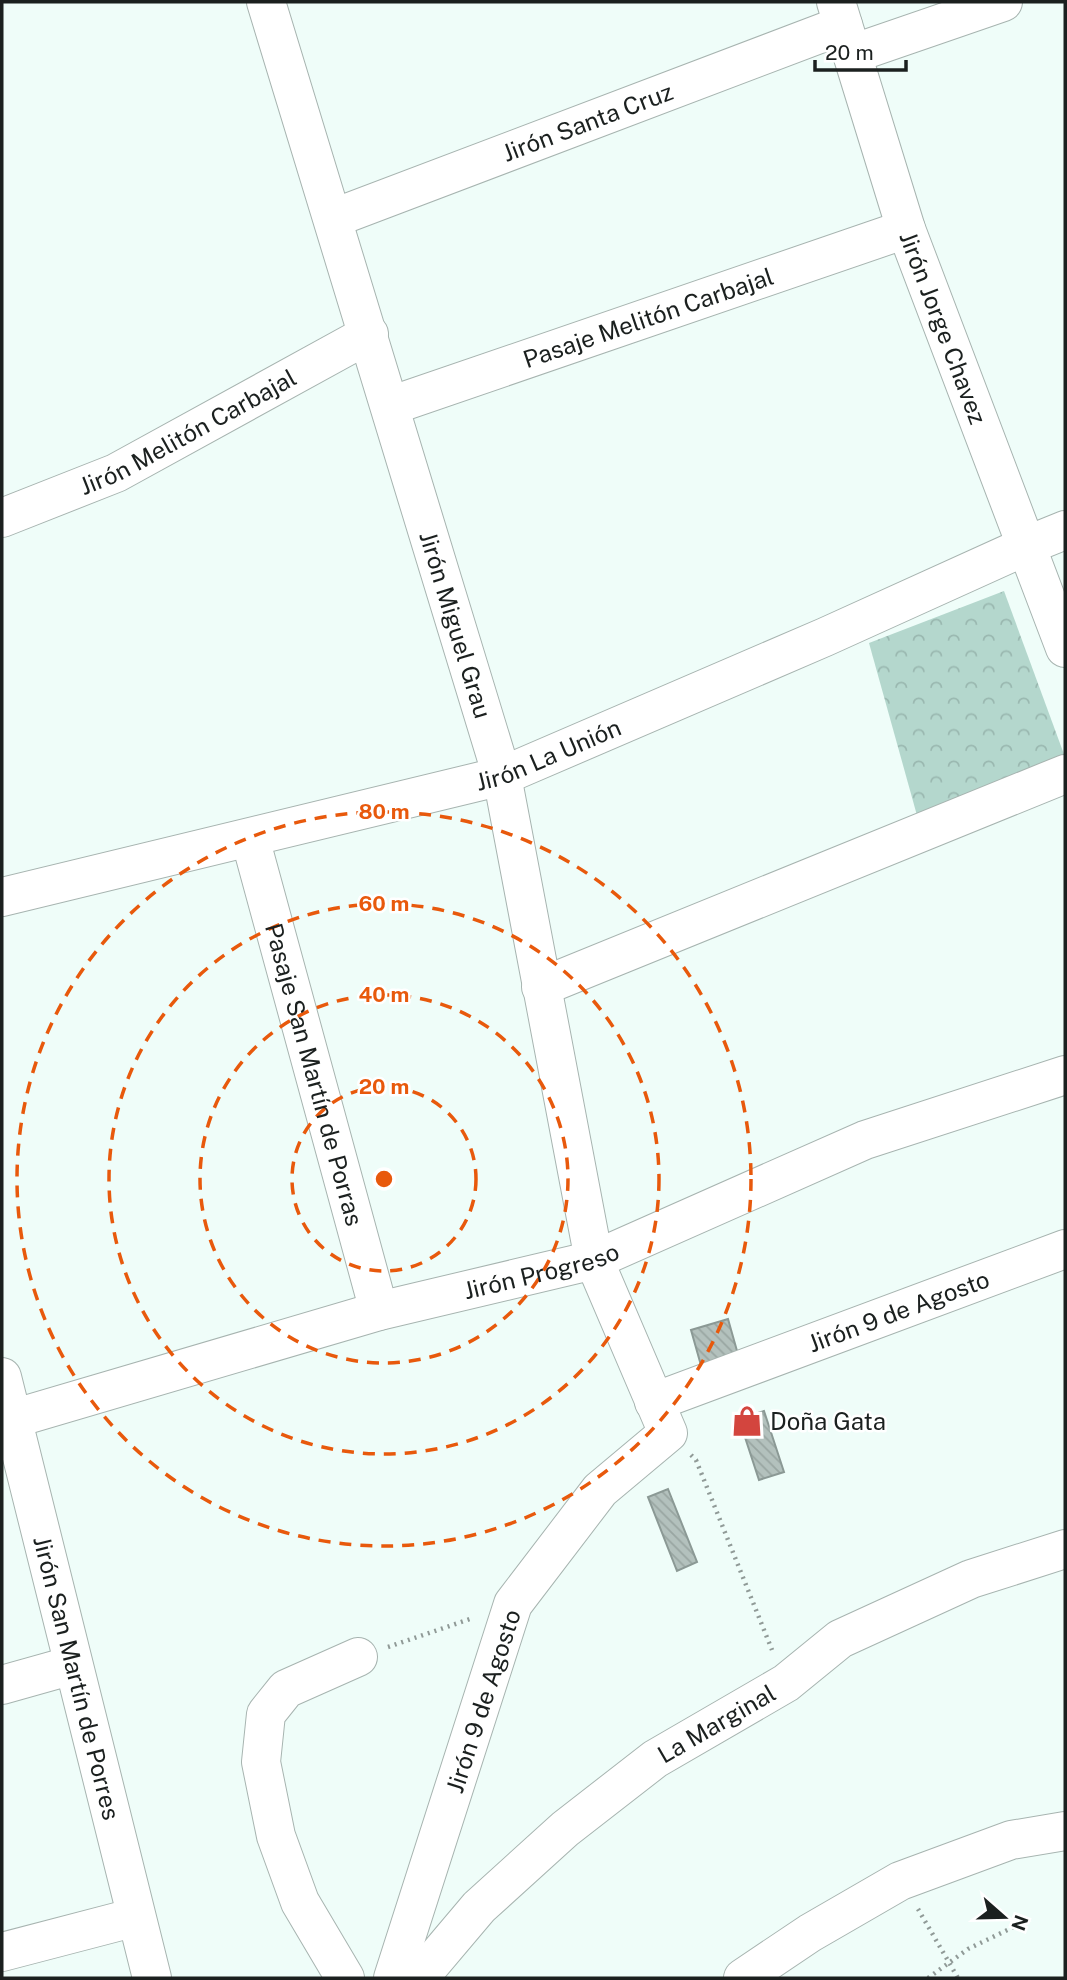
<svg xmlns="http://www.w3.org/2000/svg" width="1067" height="1980" font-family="'Public Sans',sans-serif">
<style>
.park{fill:url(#park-crowns)}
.building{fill:url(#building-back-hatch);stroke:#8b9995;stroke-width:2}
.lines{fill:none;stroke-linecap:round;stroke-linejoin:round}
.minor-casing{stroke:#a7b4b0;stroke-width:40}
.path{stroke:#909a97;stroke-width:4.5;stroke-dasharray:2 5;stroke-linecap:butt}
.minor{stroke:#fff;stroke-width:38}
.ring{fill:none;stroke:#e8590c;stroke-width:3.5;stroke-dasharray:12 9}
.labels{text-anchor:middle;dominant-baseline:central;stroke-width:5;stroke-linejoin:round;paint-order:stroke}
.street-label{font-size:24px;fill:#1b201f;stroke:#fff}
.poi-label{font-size:24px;fill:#1b201f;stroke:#fff;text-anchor:start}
.centre{fill:#e8590c;stroke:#fff;stroke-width:3.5}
.ring-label{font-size:21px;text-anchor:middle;font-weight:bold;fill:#e8590c;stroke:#fff;stroke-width:5;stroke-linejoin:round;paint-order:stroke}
</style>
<defs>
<pattern id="park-crowns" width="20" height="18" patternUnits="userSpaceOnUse" patternTransform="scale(1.75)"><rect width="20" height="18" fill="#b4d7cd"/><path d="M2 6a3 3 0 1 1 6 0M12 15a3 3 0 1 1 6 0" fill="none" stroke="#9ab8b0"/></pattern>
<pattern id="building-back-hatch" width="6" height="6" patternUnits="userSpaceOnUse" patternTransform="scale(1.75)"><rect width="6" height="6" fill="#b3c1bd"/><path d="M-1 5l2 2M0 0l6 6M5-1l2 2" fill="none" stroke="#99a6a2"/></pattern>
</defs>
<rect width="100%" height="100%" fill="#effdf9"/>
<path class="park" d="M1004 591 1065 757 918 819 869 643Z"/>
<path class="building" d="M728 1319 741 1365 704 1376 691 1330Z
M764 1411 784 1472 759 1480 739 1419Z
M668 1489 697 1562 677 1571 648 1497Z"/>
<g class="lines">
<defs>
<g id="minor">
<path id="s1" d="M266 2 502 776 594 1260 668 1433 600 1490 513 1604 393 1978"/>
<path id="s2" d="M836 2 906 229 1065 648"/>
<path d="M852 54 1003 2"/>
<path id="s3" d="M334 218 843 25"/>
<path id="s4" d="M390 406 906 229"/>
<path id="s5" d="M2 518 116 473 369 334"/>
<path id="s6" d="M250 838 379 1311"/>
<path id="s7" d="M2 897 502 776 825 637 1028 545 1065 530"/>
<path d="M541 987 1065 774"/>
<path id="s8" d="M2 1377 152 1978"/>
<path id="s9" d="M654 1402 1065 1249"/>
<path id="s10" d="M2 1422 379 1311 594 1260 865 1140 1065 1075"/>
<path d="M2 1685 73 1665"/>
<path d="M2 1952 136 1917"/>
<path d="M345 1978 300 1902 276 1836 261 1762 266 1714 286 1689 358 1657"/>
<path id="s11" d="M419 1978 479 1907 565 1829 655 1759 786 1683 840 1639 971 1579 1065 1549"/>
<path d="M743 1978 810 1933 900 1881 1011 1840 1065 1831"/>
</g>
</defs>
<use href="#minor" class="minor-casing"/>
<path class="path" d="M691 1455 696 1460 772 1650
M388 1647 473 1618
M918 1909 958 1978
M928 1978 968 1949 1024 1922"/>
<use href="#minor" class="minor"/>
</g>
<g class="ring">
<circle cx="384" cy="1179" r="92"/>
<circle cx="384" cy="1179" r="184"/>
<circle cx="384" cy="1179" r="275"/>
<circle cx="384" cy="1179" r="367"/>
</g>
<defs>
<symbol id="shop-bare" viewBox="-9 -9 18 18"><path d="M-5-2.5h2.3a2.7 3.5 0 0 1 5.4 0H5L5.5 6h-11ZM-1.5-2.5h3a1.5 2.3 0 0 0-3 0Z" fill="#d3453e" stroke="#fff" stroke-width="2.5" paint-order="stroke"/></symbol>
</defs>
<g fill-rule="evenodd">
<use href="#shop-bare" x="725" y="1399" width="44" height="44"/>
</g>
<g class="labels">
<g class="street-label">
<text stroke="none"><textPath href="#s3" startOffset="271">Jirón Santa Cruz</textPath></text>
<text stroke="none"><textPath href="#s4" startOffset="273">Pasaje Melitón Carbajal</textPath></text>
<text stroke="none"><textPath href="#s2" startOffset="343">Jirón Jorge Chavez</textPath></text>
<text stroke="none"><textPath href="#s5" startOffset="205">Jirón Melitón Carbajal</textPath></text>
<text stroke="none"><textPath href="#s1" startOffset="651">Jirón Miguel Grau</textPath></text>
<text stroke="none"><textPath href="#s7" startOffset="565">Jirón La Unión</textPath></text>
<text stroke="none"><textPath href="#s6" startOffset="245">Pasaje San Martín de Porras</textPath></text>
<text stroke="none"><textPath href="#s10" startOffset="560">Jirón Progreso</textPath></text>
<text stroke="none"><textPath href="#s9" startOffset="261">Jirón 9 de Agosto</textPath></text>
<text stroke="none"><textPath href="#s8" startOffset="310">Jirón San Martín de Porres</textPath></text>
<text transform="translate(483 1701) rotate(-72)">Jirón 9 de Agosto</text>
<text stroke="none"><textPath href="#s11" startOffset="394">La Marginal</textPath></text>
</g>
<g class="poi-label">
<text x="770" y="1421">Doña Gata</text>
</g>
</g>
<circle cx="384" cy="1179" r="10" class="centre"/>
<g class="ring-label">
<text x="384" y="819">80 m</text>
<text x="384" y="911">60 m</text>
<text x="384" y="1002">40 m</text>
<text x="384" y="1094">20 m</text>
</g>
<rect width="1067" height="1980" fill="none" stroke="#1b201f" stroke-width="7"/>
<g transform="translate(1004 1917) rotate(110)" stroke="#ffffff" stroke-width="5" paint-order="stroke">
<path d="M0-5L12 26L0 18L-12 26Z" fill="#1b201f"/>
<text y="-10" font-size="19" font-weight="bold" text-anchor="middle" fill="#1b201f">N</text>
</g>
<path d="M815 60v10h91v-10" fill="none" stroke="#1b201f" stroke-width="3.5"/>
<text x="825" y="60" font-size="21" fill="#1b201f" stroke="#ffffff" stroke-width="5" paint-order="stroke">20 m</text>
</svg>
